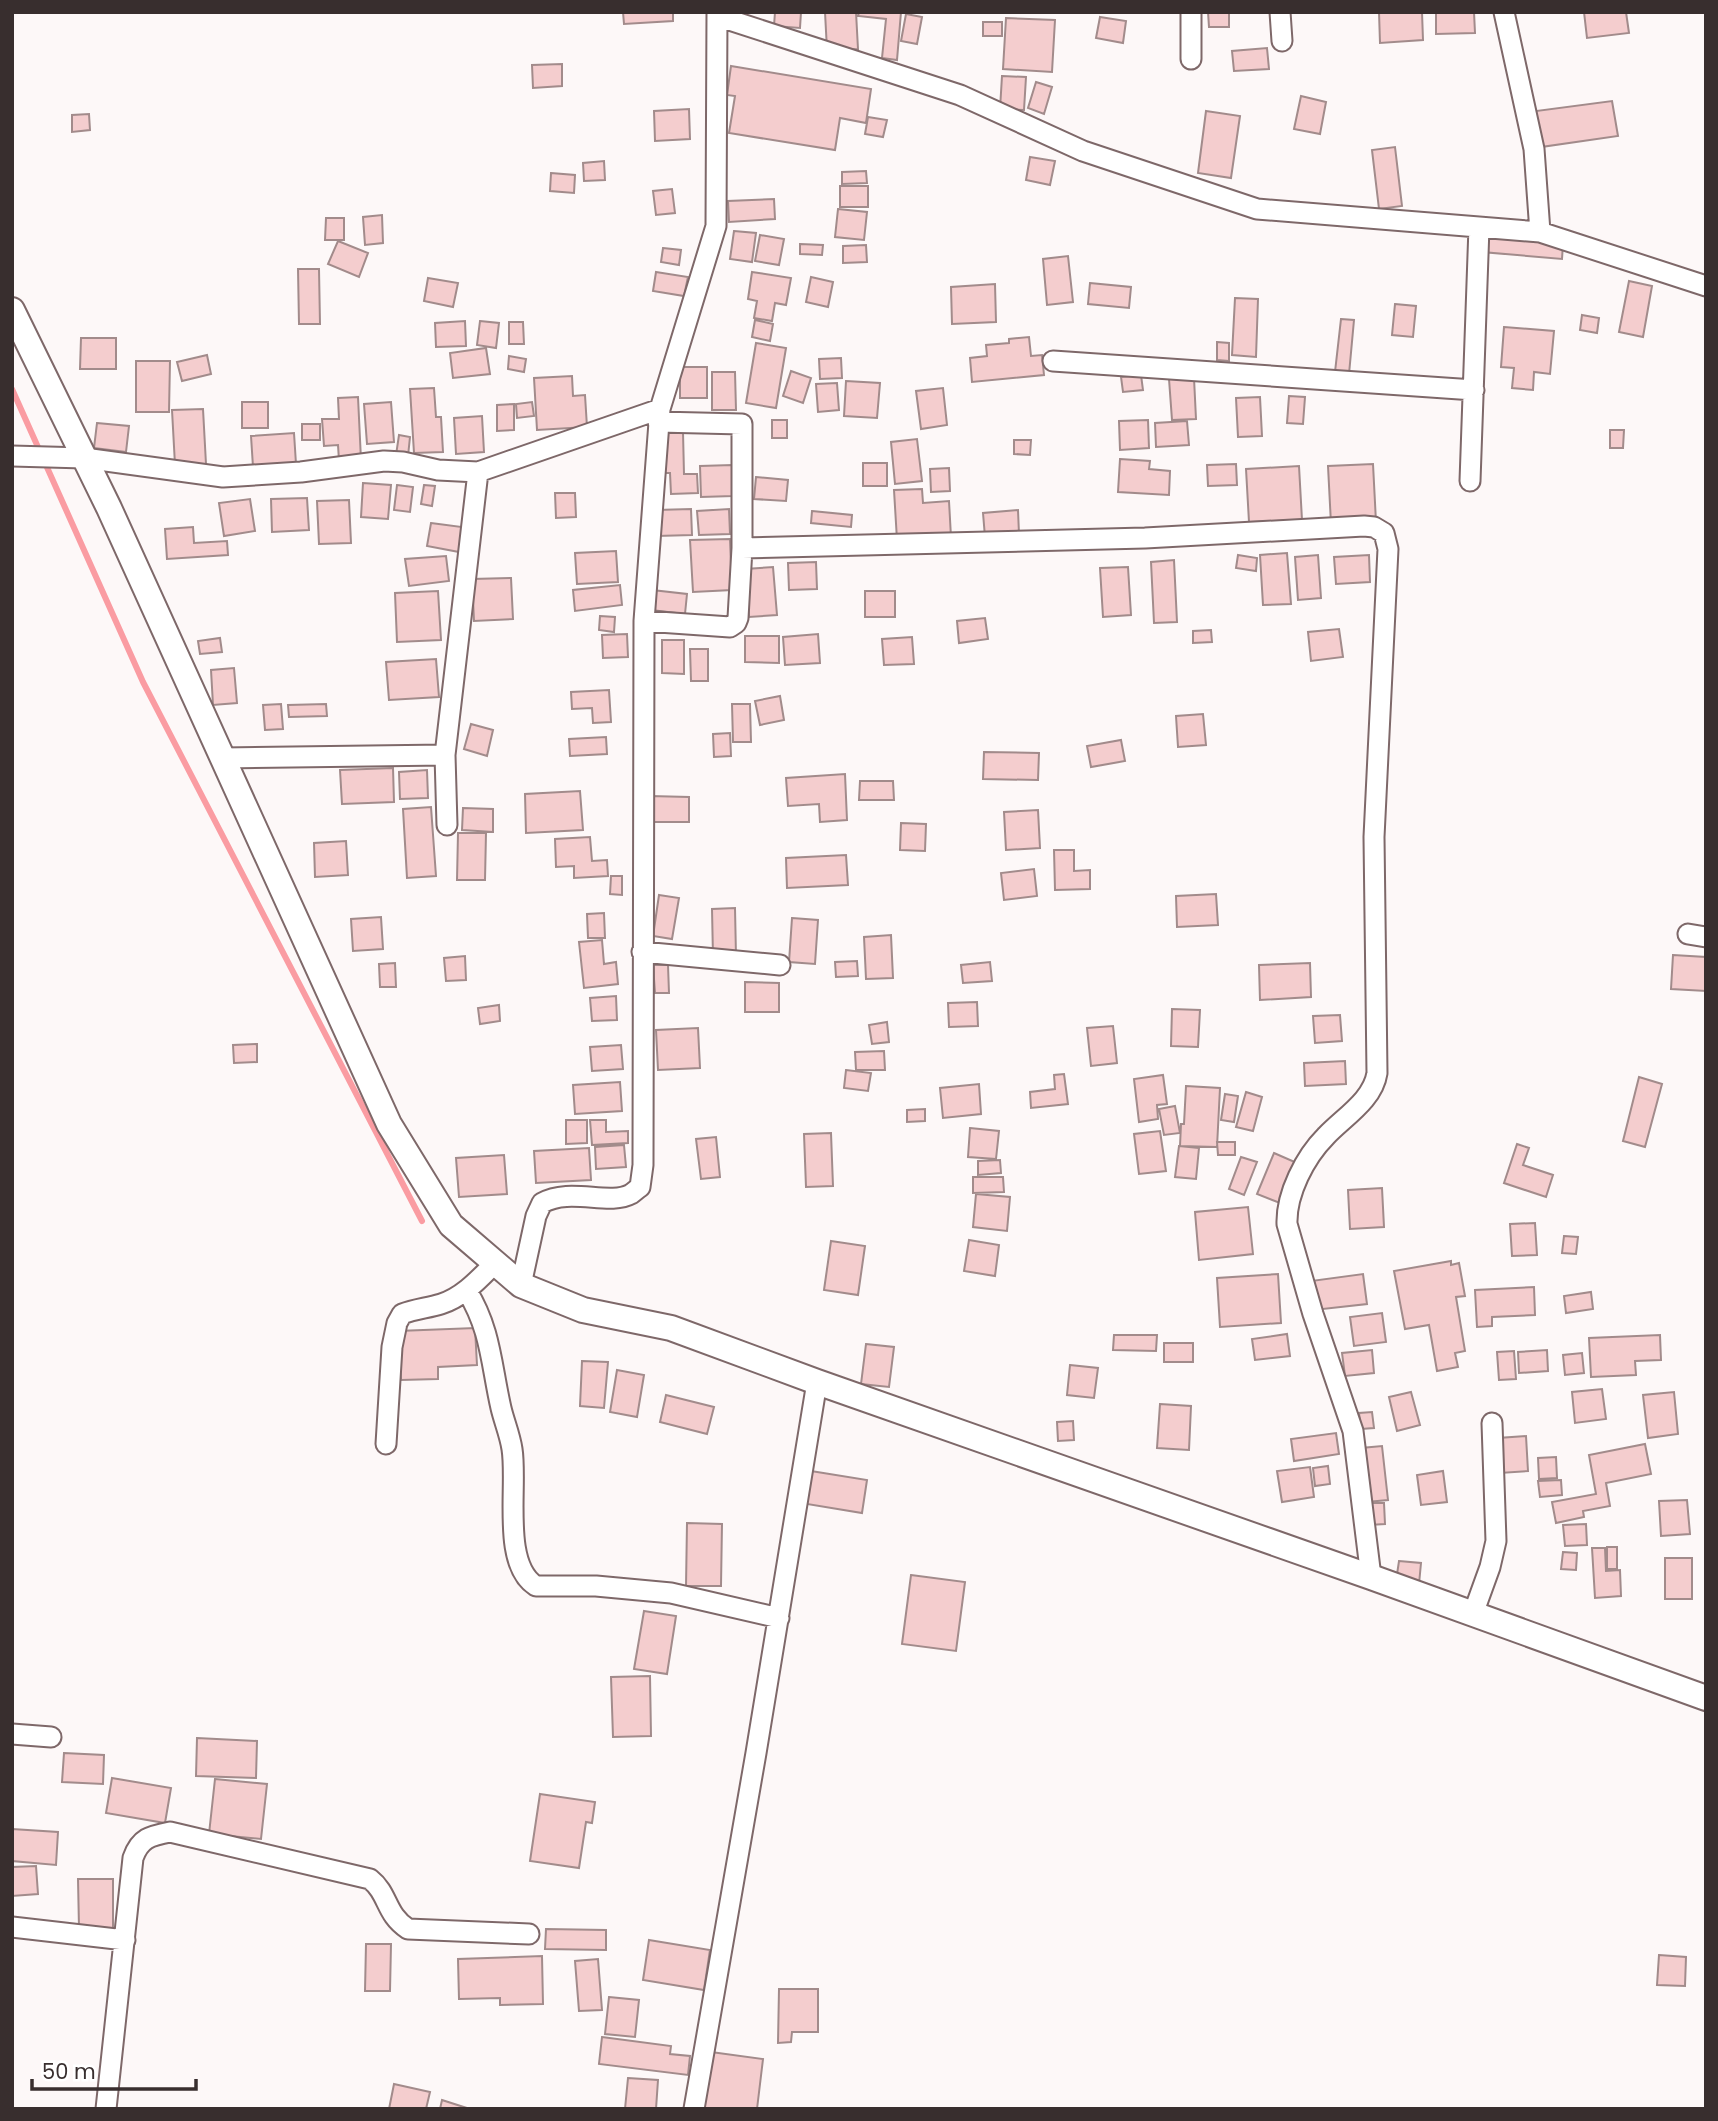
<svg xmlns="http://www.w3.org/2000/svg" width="1718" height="2121" font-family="Poppins,sans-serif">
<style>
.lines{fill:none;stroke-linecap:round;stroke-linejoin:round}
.stream{stroke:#fa9ca2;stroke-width:6}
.building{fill:#f4cdce;stroke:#a28b8b;stroke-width:2}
.minor-casing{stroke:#7e6869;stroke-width:23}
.tertiary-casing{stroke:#7e6869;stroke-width:28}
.minor{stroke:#fff;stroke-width:19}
.tertiary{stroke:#fff;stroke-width:24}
</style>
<rect width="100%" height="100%" fill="#fdf8f8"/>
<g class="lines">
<path class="stream" d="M12 389 143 682 422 1221"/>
</g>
<path class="building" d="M623 12H673V21L624 24Z
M775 12H801L800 28 774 26Z
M825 12H856L858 49 827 50Z
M859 12H901L897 60 882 58 886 19 858 16Z
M1208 12H1229V27H1209Z
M1379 12H1422L1423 40 1380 43Z
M1436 12H1474L1475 33 1436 34Z
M1584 12H1626L1629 33 1587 38Z
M906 14 922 17 917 44 901 41Z
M1100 17 1126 21 1123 43 1096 38Z
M1006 18 1055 20 1052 72 1003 69Z
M983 22H1002V36H983Z
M1267 48 1269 69 1234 71 1232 51Z
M562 64V86L533 88 532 65Z
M731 66 871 89 866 123 840 118 835 150 729 133 735 96 727 95Z
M1002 76 1026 77 1024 110 1000 109Z
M1036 82 1052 87 1044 114 1028 108Z
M1301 96 1326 102 1320 134 1294 129Z
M1612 101 1618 136 1541 147 1536 111Z
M689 109 690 139 655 141 654 111Z
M1206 111 1240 116 1231 178 1198 173Z
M89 114 90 130 72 132V115Z
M868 117 887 120 883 137 865 134Z
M1395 147 1402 206 1379 209 1372 150Z
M1030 157 1055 161 1050 185 1026 180Z
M604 161 605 180 584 181 583 163Z
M866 171 867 183 842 184V172Z
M551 173 575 175 574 193 550 191Z
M840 186H868V207H840Z
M672 189 675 213 656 215 653 191Z
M774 199 775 219 729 222 728 201Z
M838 209 867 212 864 240 835 237Z
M382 215 383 243 365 245 363 217Z
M326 218H344V240H325Z
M734 231 756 233 752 262 730 259Z
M760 235 784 239 779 265 755 261Z
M1484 237 1563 244 1562 259 1482 252Z
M338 241 368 253 359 277 328 264Z
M800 244 823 245 822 255 800 254Z
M866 245 867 262 843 263V246Z
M663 248 681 250 679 265 661 262Z
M1068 256 1073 302 1047 305 1043 259Z
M298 269H319L320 324H299Z
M656 272 688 277 684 296 653 291Z
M752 272 791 278 786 305 775 303 772 321 754 318 757 301 748 299Z
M811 277 833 282 828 307 806 302Z
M428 278 458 283 453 307 424 301Z
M1629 281 1652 286 1643 337 1619 332Z
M1090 283 1131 287 1129 308 1088 304Z
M995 284 996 322 952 324 951 287Z
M1235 298 1258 299 1256 357 1232 355Z
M1395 304 1416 306 1413 337 1392 335Z
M1582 315 1599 318 1597 333 1580 330Z
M1341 319 1354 320 1349 374 1335 372Z
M755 320 773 324 770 341 752 337Z
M465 321 466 346 436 347 435 323Z
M480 321 499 323 496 348 477 345Z
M509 322H523L524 344H509Z
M1504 327 1554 331 1550 374 1534 372 1533 390 1512 388 1514 368 1501 367Z
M1029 337 1031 356 1042 355 1044 375 972 382 970 358 987 356 986 345 1009 343V339Z
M81 338H116V369H80Z
M1217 342 1229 343V361L1217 360Z
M756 343 786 348 776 408 746 403Z
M486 348 490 374 453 378 450 353Z
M207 355 211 374 182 381 177 362Z
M509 356 526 359 524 372 508 369Z
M841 358 842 378 820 379 819 359Z
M136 361H170L169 412H136Z
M680 367H707V398H680Z
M791 371 811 378 803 403 783 396Z
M712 372H735L736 410H712Z
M1141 375 1143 390 1123 392 1121 377Z
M572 376 573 396 585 395 587 427 537 430 534 378Z
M1194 378 1196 419 1172 420 1169 379Z
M846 381 880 383 877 418 844 416Z
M837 383 839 410 818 412 816 384Z
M434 388 436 417H441L443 452 414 453 410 389Z
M943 388 947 425 921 429 916 391Z
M1289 396 1305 397 1303 424 1287 423Z
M358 397 361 460 339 461 338 445 324 446 322 419H339L338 398Z
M1260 397 1262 436 1238 437 1236 398Z
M242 402H268V428H242Z
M391 402 394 442 367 444 364 404Z
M532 402 534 416 517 418 516 404Z
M514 404V430L497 431V405Z
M203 409 206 464 175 465 172 410Z
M482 416 484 452 456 454 454 418Z
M772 420H787V438H772Z
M1148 420 1149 448 1120 450 1119 421Z
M1187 421 1189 445 1156 447 1155 423Z
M97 423 129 426 126 452 94 448Z
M302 424H320V440H302Z
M1610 430H1624L1623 448H1610Z
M663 432H683L684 474H697L698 493 671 494 670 473H664Z
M294 433 296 464 253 467 251 436Z
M399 435 410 437 408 456 396 455Z
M917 439 922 481 895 484 891 442Z
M1014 440H1031L1030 455 1014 454Z
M1120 459 1150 461 1149 469 1170 471 1169 495 1118 492Z
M863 463H887V486H863Z
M1236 464 1237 485 1208 486 1207 465Z
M1373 464 1376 522 1331 524 1328 466Z
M732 465 733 496 701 497 700 466Z
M1299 466 1302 520 1249 522 1246 469Z
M949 468 950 491 931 492 930 469Z
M756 477 788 480 786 501 754 499Z
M363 483 391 485 388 519 361 517Z
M397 485 413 487 410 512 394 510Z
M424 485 435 486 432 506 421 504Z
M922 489 923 503 949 501 951 537 897 540 894 490Z
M555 493H575L576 517 556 518Z
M307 498 309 530 272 532 271 499Z
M250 499 255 531 224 536 219 503Z
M349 500 351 543 319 544 317 501Z
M691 509 692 535 657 536 656 510Z
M729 509 730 534 699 535 697 511Z
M1018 510 1019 534 985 537 983 513Z
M812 511 852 515 851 527 811 523Z
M431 523 462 527 459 552 427 546Z
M193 527 194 543 227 541 228 555 167 559 165 529Z
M730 539 732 590 693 592 690 540Z
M616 551 618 582 577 584 575 553Z
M1287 553 1291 604 1263 605 1260 555Z
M1238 555 1257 558 1256 571 1236 568Z
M1318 555 1321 598 1298 600 1295 557Z
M1369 555 1370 582 1336 584 1334 557Z
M446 556 449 581 409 586 405 559Z
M1174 560 1177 622 1154 623 1151 562Z
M816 562 817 589 789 590 788 563Z
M773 567 777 615 749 617 745 569Z
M1128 567 1131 615 1103 617 1100 568Z
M511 578 513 619 474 621 472 579Z
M620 585 622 605 575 611 573 590Z
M652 590 687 594 685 614 651 610Z
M438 591 441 640 397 642 395 593Z
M865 591H895V617H865Z
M600 616 615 617 614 632 599 630Z
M985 618 988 639 959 643 957 621Z
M1339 629 1343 657 1311 661 1308 632Z
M1211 630 1212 642 1193 643V631Z
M627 634 628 657 603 658 602 635Z
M818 634 820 663 785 665 783 637Z
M745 636H779V663L745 662Z
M912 637 914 664 884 665 882 639Z
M220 638 222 652 200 654 198 641Z
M662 640H684V674L662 673Z
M690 649H708V681H691Z
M436 659 439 697 389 700 386 662Z
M234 668 237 703 213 705 211 670Z
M609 690 611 722 593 723 592 708 572 709 571 692Z
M780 696 784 720 760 725 755 701Z
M281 704 283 729 265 730 263 705Z
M326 704 327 716 289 717 288 705Z
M732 704H750L751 742H733Z
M1203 714 1206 745 1178 747 1176 716Z
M471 724 493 730 487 756 464 749Z
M730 733 731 756 714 757 713 734Z
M606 737 607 754 570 756 569 739Z
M1121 740 1125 761 1091 767 1087 746Z
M984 752 1039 753 1038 780 983 779Z
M393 768 394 802 342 804 340 770Z
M427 770 428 798 400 799 399 772Z
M845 774 847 820 820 822 819 804 788 806 786 778Z
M860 781H893L894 800H859Z
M580 791 583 830 526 833 525 794Z
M650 796 689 797V822H650Z
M431 807 436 876 407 878 403 809Z
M463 808 493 809V832L462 830Z
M1038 810 1040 848 1006 850 1004 812Z
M901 823 926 824 925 851 900 850Z
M458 833H486L485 880H457Z
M590 837 592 861 607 860 608 876 574 878V866L556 867 555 839Z
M346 841 348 875 315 877 314 843Z
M1054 850H1074V871L1090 870V889L1055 890Z
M846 855 848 885 787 888 786 858Z
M1034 869 1037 896 1004 900 1001 873Z
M611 876H622V895L610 894Z
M1216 894 1218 925 1177 927 1176 896Z
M659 895 679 898 672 939 653 936Z
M735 908 736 956 713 957 712 909Z
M604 913 605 938H588L587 914Z
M381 917 383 949 353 951 351 919Z
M792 918 818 920 815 964 789 962Z
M891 935 893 978 866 979 864 937Z
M602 940 604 964 616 962 618 984 584 988 579 942Z
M1673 955 1706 957V991L1671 989Z
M465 956 466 980 446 981 444 958Z
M857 961 858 976 836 977 835 962Z
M990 962 992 981 963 983 961 965Z
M395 963 396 987H380L379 964Z
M1310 963 1311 997 1260 1000 1259 965Z
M653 965H668L669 993H655Z
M745 982 779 983V1012H745Z
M616 996 617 1020 592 1021 590 998Z
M977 1002 978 1026 949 1027 948 1003Z
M499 1005 500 1021 480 1024 478 1008Z
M1172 1009 1200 1010 1198 1047 1171 1046Z
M1340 1015 1342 1041 1315 1043 1313 1016Z
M887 1022 889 1042 872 1044 869 1025Z
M1113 1026 1117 1063 1091 1066 1087 1028Z
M698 1028 700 1068 658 1070 656 1030Z
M257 1044V1062L234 1063 233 1045Z
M621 1045 623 1069 592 1071 590 1047Z
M884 1051 885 1070H856L855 1052Z
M1345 1061 1346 1084 1305 1086 1304 1063Z
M846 1070 871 1073 868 1091 844 1088Z
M1064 1074 1068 1104 1031 1108 1030 1092 1055 1089 1054 1075Z
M1163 1075 1167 1104 1157 1105 1158 1119 1139 1122 1134 1079Z
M1639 1077 1662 1084 1645 1147 1623 1141Z
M620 1082 622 1111 575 1114 573 1085Z
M979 1084 981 1114 943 1118 940 1088Z
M1186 1086 1220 1088 1217 1147 1180 1146 1181 1124H1184Z
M1246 1092 1262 1097 1253 1131 1236 1127Z
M1225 1094 1238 1096 1234 1122 1221 1120Z
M1175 1106 1180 1133 1164 1135 1159 1109Z
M925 1109V1121L907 1122V1110Z
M566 1120H587V1143L566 1144Z
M590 1120H606V1132L628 1131V1143L592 1145Z
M970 1128 999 1131 996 1159 968 1157Z
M1160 1131 1166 1171 1139 1174 1134 1134Z
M831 1133 833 1186 806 1187 804 1134Z
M716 1137 720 1177 701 1179 696 1139Z
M1217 1142H1235V1155H1218Z
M1517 1144 1529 1148 1523 1165 1553 1175 1546 1197 1504 1183Z
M624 1145 626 1167 596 1169 595 1147Z
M1179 1146 1199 1148 1196 1179 1175 1177Z
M589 1148 591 1180 536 1183 534 1151Z
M1274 1153 1297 1163 1280 1203 1257 1194Z
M504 1155 507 1194 459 1197 456 1158Z
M1241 1157 1257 1162 1244 1195 1229 1189Z
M1000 1160 1001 1173 978 1175V1161Z
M973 1177H1003L1004 1192 973 1193Z
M1382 1188 1384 1227 1350 1229 1348 1190Z
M976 1194 1010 1197 1007 1231 973 1227Z
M1248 1207 1253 1254 1199 1260 1195 1212Z
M1535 1223 1537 1255 1512 1256 1510 1224Z
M1564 1236 1578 1237 1576 1254 1562 1253Z
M969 1240 999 1245 995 1276 964 1271Z
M831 1241 865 1246 858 1295 824 1290Z
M1451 1261V1265L1459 1263 1465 1296 1456 1297 1465 1351 1455 1353 1458 1367 1437 1371 1429 1325 1405 1329 1394 1271Z
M1278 1274 1281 1323 1220 1327 1217 1278Z
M1363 1274 1367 1304 1314 1310 1311 1281Z
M1534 1287 1535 1315 1492 1317V1326L1477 1327 1475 1290Z
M1591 1292 1593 1309 1566 1313 1564 1296Z
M1382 1313 1386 1342 1354 1346 1350 1317Z
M475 1328 477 1365 438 1367V1379L401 1380 398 1331Z
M1287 1334 1290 1356 1255 1360 1252 1339Z
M1114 1335H1157L1156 1351 1113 1350Z
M1660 1335 1661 1360 1635 1361 1636 1375 1591 1377 1589 1338Z
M1164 1343H1193V1362H1164Z
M866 1344 894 1347 889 1387 861 1384Z
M1372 1350 1374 1373 1345 1376 1342 1353Z
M1547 1350 1548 1371 1519 1373 1518 1352Z
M1514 1351 1516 1379 1499 1380 1497 1352Z
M1582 1353 1584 1373 1565 1375 1563 1355Z
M582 1361 608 1362 604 1408 580 1406Z
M1070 1365 1098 1368 1094 1398 1067 1395Z
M617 1370 644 1375 637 1417 610 1412Z
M1602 1389 1606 1419 1575 1423 1572 1392Z
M1411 1392 1420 1425 1397 1431 1389 1397Z
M1674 1392 1678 1434 1648 1438 1643 1395Z
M666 1395 714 1407 707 1434 660 1422Z
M1160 1404 1191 1406 1189 1450 1157 1448Z
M1372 1412 1374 1428 1361 1429 1359 1413Z
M1073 1421 1074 1440 1058 1441 1057 1422Z
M1336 1433 1339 1454 1294 1461 1291 1439Z
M1526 1436 1528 1471 1500 1473 1498 1438Z
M1645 1444 1651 1474 1606 1483 1610 1506 1583 1511 1584 1517 1556 1523 1552 1502 1596 1494 1589 1455Z
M1382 1446 1388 1500 1367 1502 1361 1448Z
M1556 1457 1557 1478 1539 1479 1538 1458Z
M1328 1466 1330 1484 1315 1486 1313 1468Z
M1310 1467 1314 1497 1282 1502 1277 1471Z
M811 1471 867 1480 862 1513 807 1504Z
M1443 1471 1447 1502 1421 1505 1417 1475Z
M1561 1480 1562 1495 1540 1497 1538 1481Z
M1687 1500 1690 1534 1661 1536 1659 1501Z
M1368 1503H1384L1385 1524 1369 1525Z
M687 1523 722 1524 721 1586H686Z
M1586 1524 1587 1545 1565 1546 1563 1525Z
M1607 1547H1617V1569H1607Z
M1592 1548H1605L1606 1571 1620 1570 1621 1596 1595 1598Z
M1563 1552 1577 1553 1576 1570 1561 1569Z
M1665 1558H1692V1599H1665Z
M1399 1561 1421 1563 1419 1584 1396 1581Z
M911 1575 965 1582 956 1651 902 1644Z
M644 1611 676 1616 667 1674 634 1669Z
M650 1676 651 1736 613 1737 611 1677Z
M197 1738 257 1741 256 1778 196 1776Z
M64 1753 104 1755 103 1784 62 1782Z
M112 1778 171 1788 165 1823 106 1813Z
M215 1779 267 1784 261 1839 209 1834Z
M540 1794 595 1802 592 1823 586 1822 579 1868 530 1861Z
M12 1829 58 1832 56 1865 12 1861Z
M36 1866 38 1894 12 1896V1867Z
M78 1879H113V1928H79Z
M546 1929 606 1930V1950L545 1949Z
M649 1940 710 1950 704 1990 643 1980Z
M366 1944H391L390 1991H365Z
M1659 1955 1686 1957 1685 1986 1657 1985Z
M542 1956 543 2004 500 2005V1998L459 1999 458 1959Z
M598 1959 602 2010 579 2011 575 1961Z
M779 1989H818V2032H792L791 2042 778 2043Z
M609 1997 639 2000 635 2037 605 2034Z
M602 2037 671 2046 670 2054 690 2056 688 2075 599 2064Z
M711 2052 763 2059 757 2109H704Z
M628 2078 658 2080 656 2109H625Z
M394 2084 430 2092 426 2109H389Z
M442 2100 470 2109H440Z"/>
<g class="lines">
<defs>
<path id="minor" d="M1191 12V59
M1280 12 1282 41
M1504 12 1534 149 1540 232
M717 16 960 95 1083 151 1257 209 1540 232 1706 286
M1053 361 1474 390
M12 456 84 458 223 477 301 472 384 461 403 462 438 470 478 472 660 409
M1470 481 1479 227
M742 548 1145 538 1364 526 1374 527 1384 533 1388 549 1374 837 1377 1073C1373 1100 1344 1117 1326 1136 1305 1157 1286 1194 1287 1224L1313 1314 1353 1431 1371 1577
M644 621 730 627 736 623 738 618 742 548V424L658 422
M223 758 445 755
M447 825 445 755 478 472
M1688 934 1706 937
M642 952 780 965
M521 1285 536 1216 542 1203C570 1187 609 1206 631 1194 634 1192 637 1189 640 1187L643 1165 644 621 660 409 716 226 717 12
M467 1291C491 1330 491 1364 501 1408 504 1421 510 1435 512 1449 518 1486 501 1564 536 1586H596L671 1593 779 1618
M386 1444 392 1347 397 1323 402 1314C415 1309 428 1308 441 1304 463 1297 479 1279 495 1263
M1473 1614 1490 1567 1496 1541 1492 1423
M12 1734 51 1737
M12 1927 125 1940
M106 2109 133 1858C140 1838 150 1836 170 1832L370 1879C389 1894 385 1914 408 1929L529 1934
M694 2109 756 1753 817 1382"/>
<path id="tertiary" d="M12 310 109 508 389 1124 451 1225 521 1285 583 1310 671 1328 817 1382 1371 1577 1706 1698"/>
</defs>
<use href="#minor" class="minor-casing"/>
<use href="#tertiary" class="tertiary-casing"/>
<use href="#minor" class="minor"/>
<use href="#tertiary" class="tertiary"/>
</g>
<rect width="1718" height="2121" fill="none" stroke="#382e2e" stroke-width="28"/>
<path d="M32 2079v10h164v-10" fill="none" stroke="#382e2e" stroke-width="3.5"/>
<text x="42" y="2079" font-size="21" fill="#382e2e" stroke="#ffffff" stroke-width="5" paint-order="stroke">50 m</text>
</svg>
